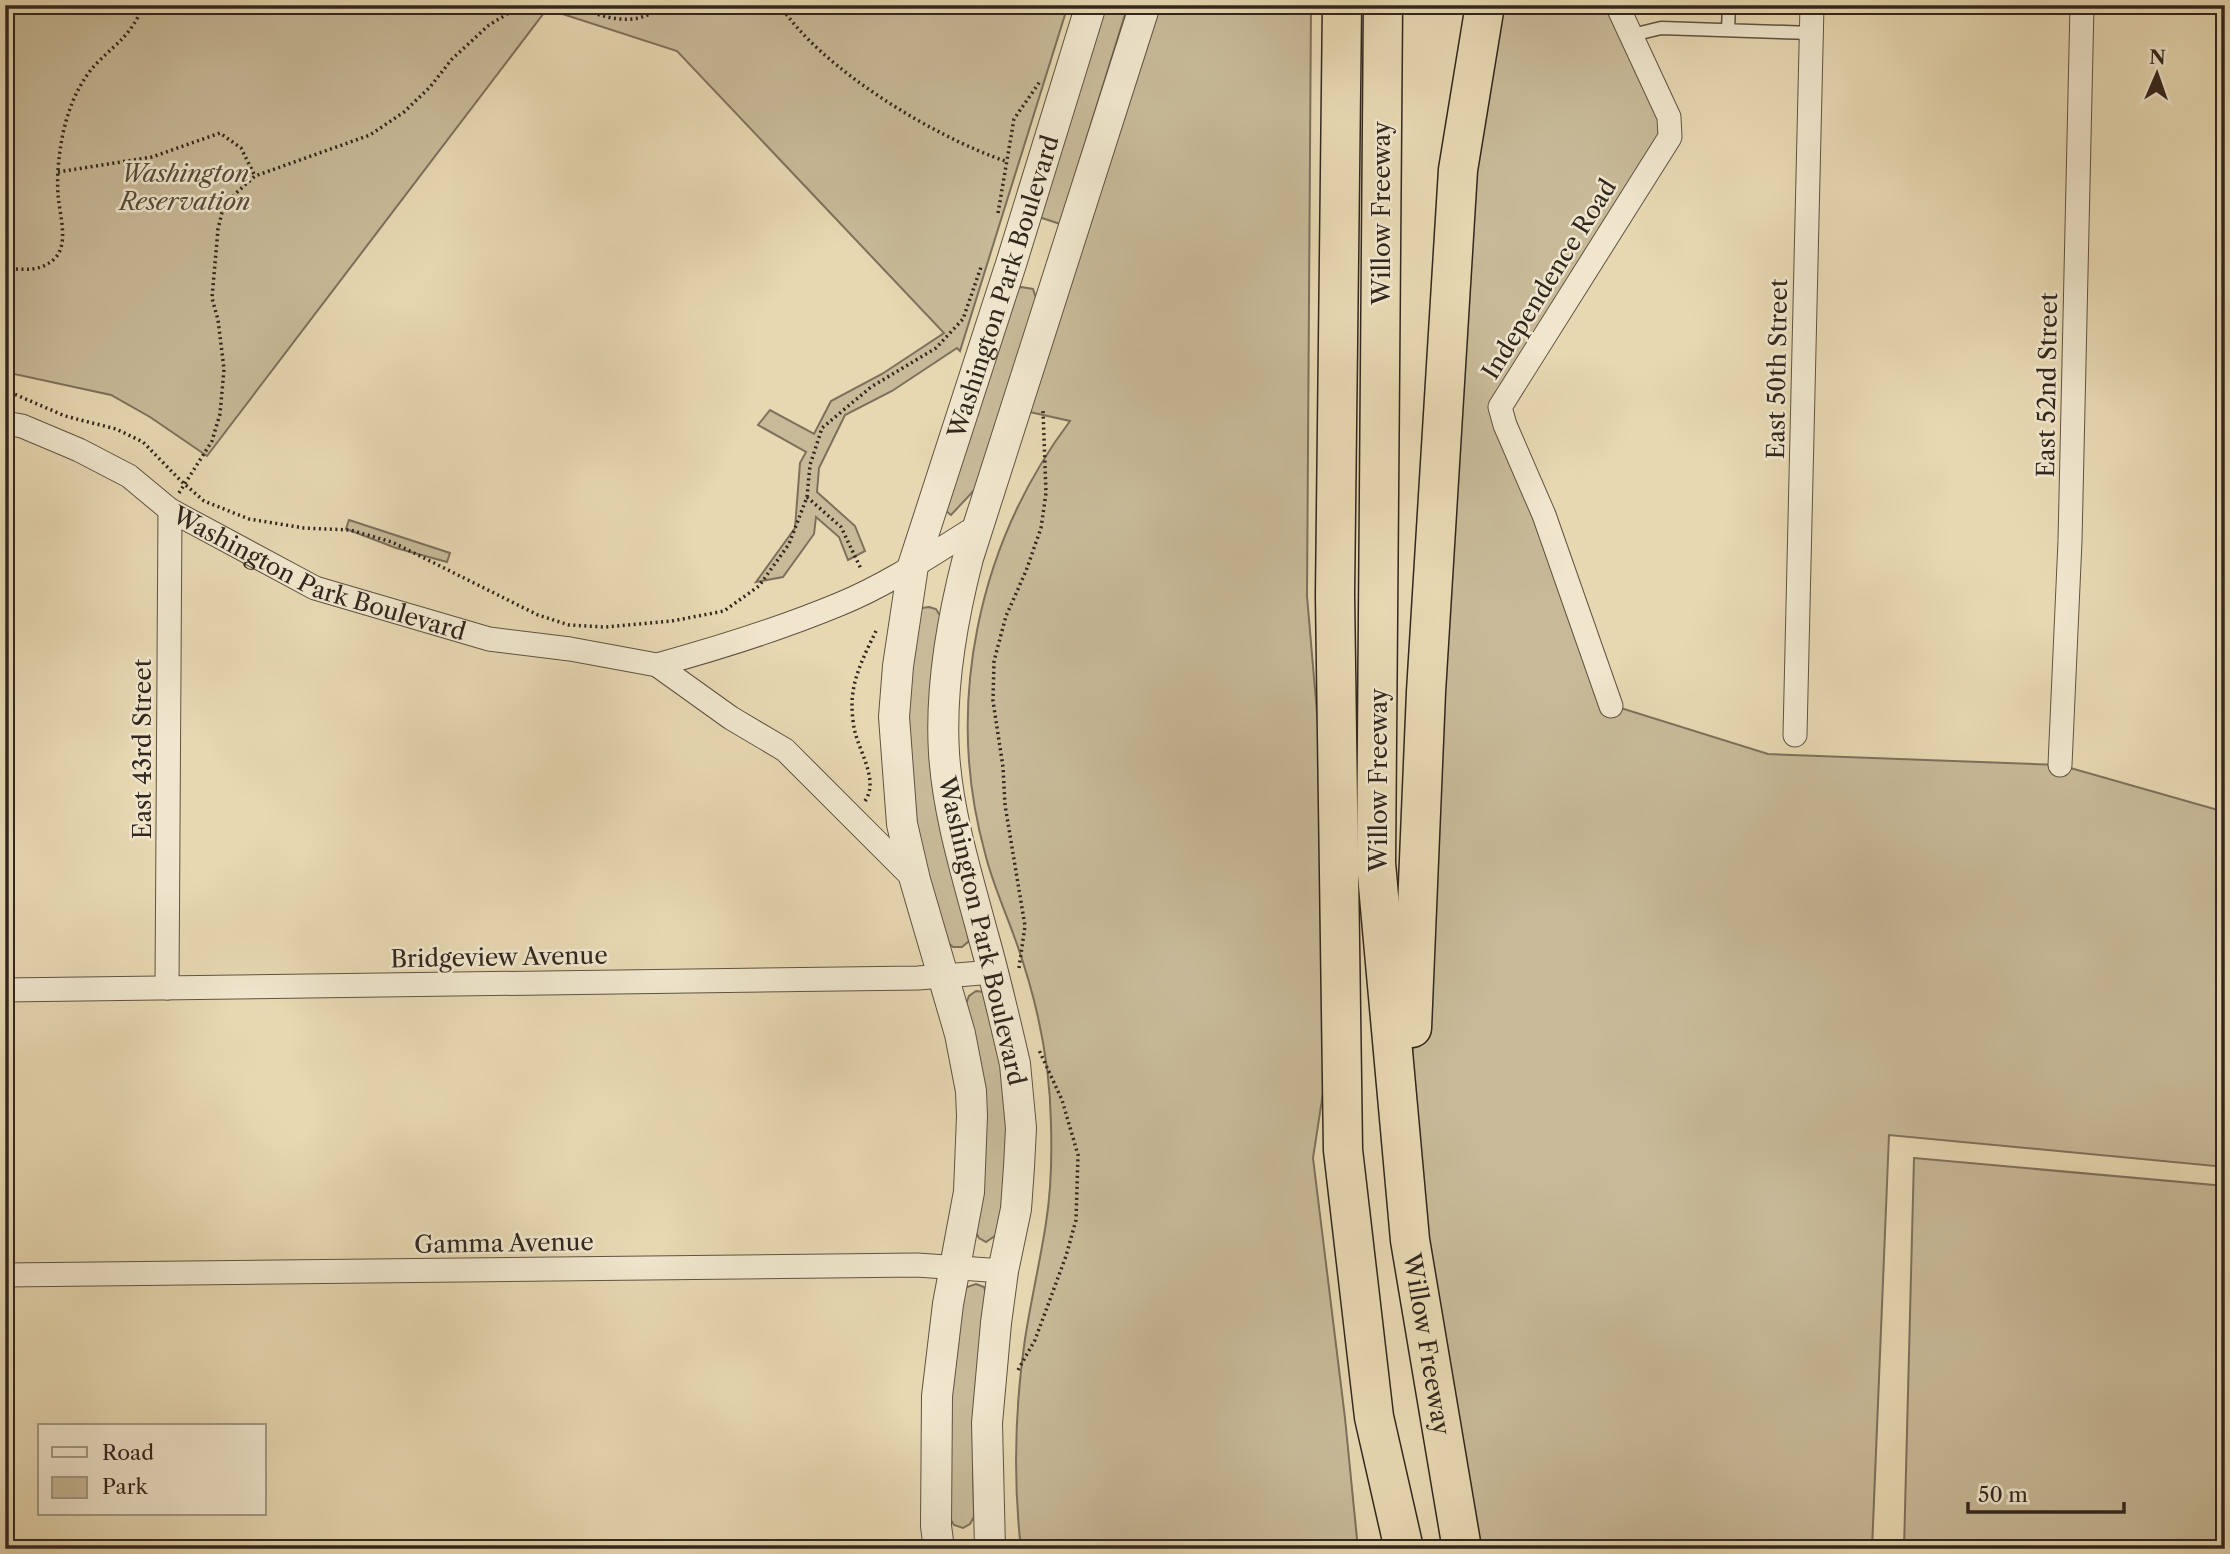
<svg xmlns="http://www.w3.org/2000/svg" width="2230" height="1554" font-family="'Libre Caslon Text',serif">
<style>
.green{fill:#c8ba99;stroke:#7d705c;stroke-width:2}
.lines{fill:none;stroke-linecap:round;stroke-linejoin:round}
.service-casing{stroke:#5f5343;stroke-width:15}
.minor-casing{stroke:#5f5343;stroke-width:25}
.tertiary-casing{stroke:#5f5343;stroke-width:32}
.motorway-casing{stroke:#32271e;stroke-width:41}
.path{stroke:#32271e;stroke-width:3.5;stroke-dasharray:2 3.5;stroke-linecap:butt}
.service{stroke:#efe6cd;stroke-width:12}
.minor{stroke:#efe6cd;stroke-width:23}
.tertiary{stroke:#efe6cd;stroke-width:30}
.motorway{stroke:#e7d8b2;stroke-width:38}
.labels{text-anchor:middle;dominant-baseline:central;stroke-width:5;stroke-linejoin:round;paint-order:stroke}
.park-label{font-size:24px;font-style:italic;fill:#584c3d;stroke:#efe6cd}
.street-label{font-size:24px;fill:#32271e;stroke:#efe6cd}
</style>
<rect width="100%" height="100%" fill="#e7d8b2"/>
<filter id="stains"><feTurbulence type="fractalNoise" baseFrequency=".00286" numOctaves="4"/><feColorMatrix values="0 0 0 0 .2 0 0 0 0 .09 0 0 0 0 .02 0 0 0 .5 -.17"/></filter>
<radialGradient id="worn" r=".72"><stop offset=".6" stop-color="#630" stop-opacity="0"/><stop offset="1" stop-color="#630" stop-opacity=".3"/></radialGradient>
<path class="green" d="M5 5H1068L960 351 957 348 892 391 845 415 819 468 817 492 855 526 865 551 848 560 839 537 816 517 814 534 783 577 756 582 795 528 800 463 806 452 758 425 770 410 814 434 831 401 882 374 944 333 677 51 547 9 207 456 150 417 111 395 5 372Z
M1105 5H1128L1060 224 1039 217Z
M1145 5H1311L1307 596 1340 982 1313 1158 1345 1418 1358 1549H1021C1013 1479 1015 1408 1025 1339 1031 1300 1040 1262 1046 1223 1051 1191 1052 1157 1051 1124 1050 1060 1036 996 1014 936 1004 908 992 882 985 853 944 704 978 544 1070 421L1016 409Z
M1485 5H1617L1669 117 1507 395 1611 705 1768 754 2060 765 2225 812V1167L1889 1135 1872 1549H1462L1410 1240 1413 992Z
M1021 287 1033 289 1038 304 979 485 951 515 946 511 1015 291Z
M349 520 450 553 447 562 396 548 346 529Z
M929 607 936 609 941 617 969 941 962 947H953L947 942 918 841 905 722 917 614 922 608Z
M976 991 983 992 998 1033 1008 1137 999 1233 986 1242 979 1238 975 1231 966 1004 969 996Z
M1914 1158 2225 1186 2224 1549H1904Z
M976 1284 984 1287 987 1296 973 1462 974 1517 970 1524 963 1528 954 1525 949 1517 946 1443 962 1294 967 1287Z"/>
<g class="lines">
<defs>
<path id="service" d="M1728 30 1729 5
M1632 35 1661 28 1812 33"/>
<g id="minor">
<path id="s1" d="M5 423 22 426 79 450 129 476 170 510 315 588 489 639 570 649 657 665 731 718 785 750 915 880"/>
<path d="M657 665C719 648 780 629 840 604 889 584 934 553 979 525"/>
<path d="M1611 706 1544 515 1505 425 1500 407 1670 137 1669 117 1617 5"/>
<path d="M1795 735 1812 5"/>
<path d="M2060 765 2070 541 2082 5"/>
<path d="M167 988 170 510"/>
<path d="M5 990 918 978 994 972"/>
<path d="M5 1275 917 1265 1003 1271"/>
</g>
<g id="tertiary">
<path id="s2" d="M939 1549 936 1526 937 1396 948 1304 969 1192 972 1116 971 1091 960 1034 915 880 902 824 894 717 898 666 913 566 1011 264 1091 5"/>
<path d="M990 1549 987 1423 996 1323 1003 1271 1016 1209 1019 1167 1021 1128 1015 1064C1005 1021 995 977 983 935 967 875 948 815 944 753 940 688 952 620 968 558L1145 5"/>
</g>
<g id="motorway">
<path d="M1342 5 1335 595 1343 1150 1374 1417 1404 1549"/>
<path id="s3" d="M1383 5 1376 863 1410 1240 1462 1549"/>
<path d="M1412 1028 1426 692 1458 170 1485 5"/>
</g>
</defs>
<use href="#service" class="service-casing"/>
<use href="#minor" class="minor-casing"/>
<use href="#tertiary" class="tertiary-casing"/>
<use href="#motorway" class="motorway-casing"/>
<path class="path" d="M572 5C603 17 635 30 663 5
M780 5C821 69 935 137 1005 161
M58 172 152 157 220 133 241 148 255 176
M998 213 1014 119 1041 80
M5 268C23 270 43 272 56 257 69 242 59 212 58 194 57 180 58 164 60 151 64 120 75 86 97 63 120 40 129 37 144 5
M5 390 65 416 116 429 143 442 181 481 204 501 249 519 304 528 350 530 392 542 538 615 569 625 605 627 672 621 724 611 759 586 789 544 807 497 810 465 822 428 871 387 936 348 963 319 981 267
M179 493 212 441 220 414 224 369 218 320 212 298 218 229 224 204 255 176 370 135 404 112 430 87 452 59 489 25 522 5
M807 497 841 527 861 569
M865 801C879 781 860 753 855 732 853 724 852 713 852 705 852 678 865 654 876 631
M1019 968 1025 926 1005 805 1003 767 993 701 994 661 1006 616 1026 571 1041 528 1046 493 1043 410
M1018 1370 1035 1340 1066 1256 1076 1220 1078 1155 1062 1100 1039 1050"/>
<use href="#service" class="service"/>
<use href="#minor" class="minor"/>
<use href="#tertiary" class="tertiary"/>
<use href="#motorway" class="motorway"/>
</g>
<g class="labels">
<g class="park-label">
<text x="185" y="173">Washington<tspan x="185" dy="28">Reservation</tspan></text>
</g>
<g class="street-label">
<text transform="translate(1381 213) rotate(-90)">Willow Freeway</text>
<text transform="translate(1549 279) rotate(-58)">Independence Road</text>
<text stroke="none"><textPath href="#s2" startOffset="1290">Washington Park Boulevard</textPath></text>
<text transform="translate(1777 369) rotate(-89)">East 50th Street</text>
<text transform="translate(2047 385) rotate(-89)">East 52nd Street</text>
<text stroke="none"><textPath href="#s1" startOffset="352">Washington Park Boulevard</textPath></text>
<text transform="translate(142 749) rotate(-90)">East 43rd Street</text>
<text transform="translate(1378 780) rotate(-90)">Willow Freeway</text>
<text transform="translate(982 931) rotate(77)">Washington Park Boulevard</text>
<text transform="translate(499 957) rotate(-1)">Bridgeview Avenue</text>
<text transform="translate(504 1243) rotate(-1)">Gamma Avenue</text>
<text stroke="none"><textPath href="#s3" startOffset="1342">Willow Freeway</textPath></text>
</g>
</g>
<rect width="2230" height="1554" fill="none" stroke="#e7d8b2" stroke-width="28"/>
<rect x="7" y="7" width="2216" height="1540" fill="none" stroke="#32271e" stroke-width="3.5"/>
<rect x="14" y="14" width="2202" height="1526" fill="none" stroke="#32271e" stroke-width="2"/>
<rect x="38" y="1424" width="228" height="91" fill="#efe6cd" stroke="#a39a87" stroke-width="2"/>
<rect x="52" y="1447" width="35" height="10" fill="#efe6cd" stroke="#a39a87" stroke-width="2"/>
<text x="102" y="1460" font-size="21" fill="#32271e">Road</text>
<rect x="52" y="1477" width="35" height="21" fill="#c8ba99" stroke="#a39a87" stroke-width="2"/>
<text x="102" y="1494" font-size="21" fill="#32271e">Park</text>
<g transform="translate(2157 74) rotate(2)" stroke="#efe6cd" stroke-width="5" paint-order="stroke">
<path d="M0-5L12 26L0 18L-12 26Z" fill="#32271e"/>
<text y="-10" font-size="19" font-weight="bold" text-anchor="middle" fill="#32271e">N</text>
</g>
<path d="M1968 1502v10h156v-10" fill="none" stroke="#32271e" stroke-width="3.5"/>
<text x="1978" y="1502" font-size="21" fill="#32271e" stroke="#efe6cd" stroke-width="5" paint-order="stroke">50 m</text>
<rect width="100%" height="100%" filter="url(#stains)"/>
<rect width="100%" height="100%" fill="url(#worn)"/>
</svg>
